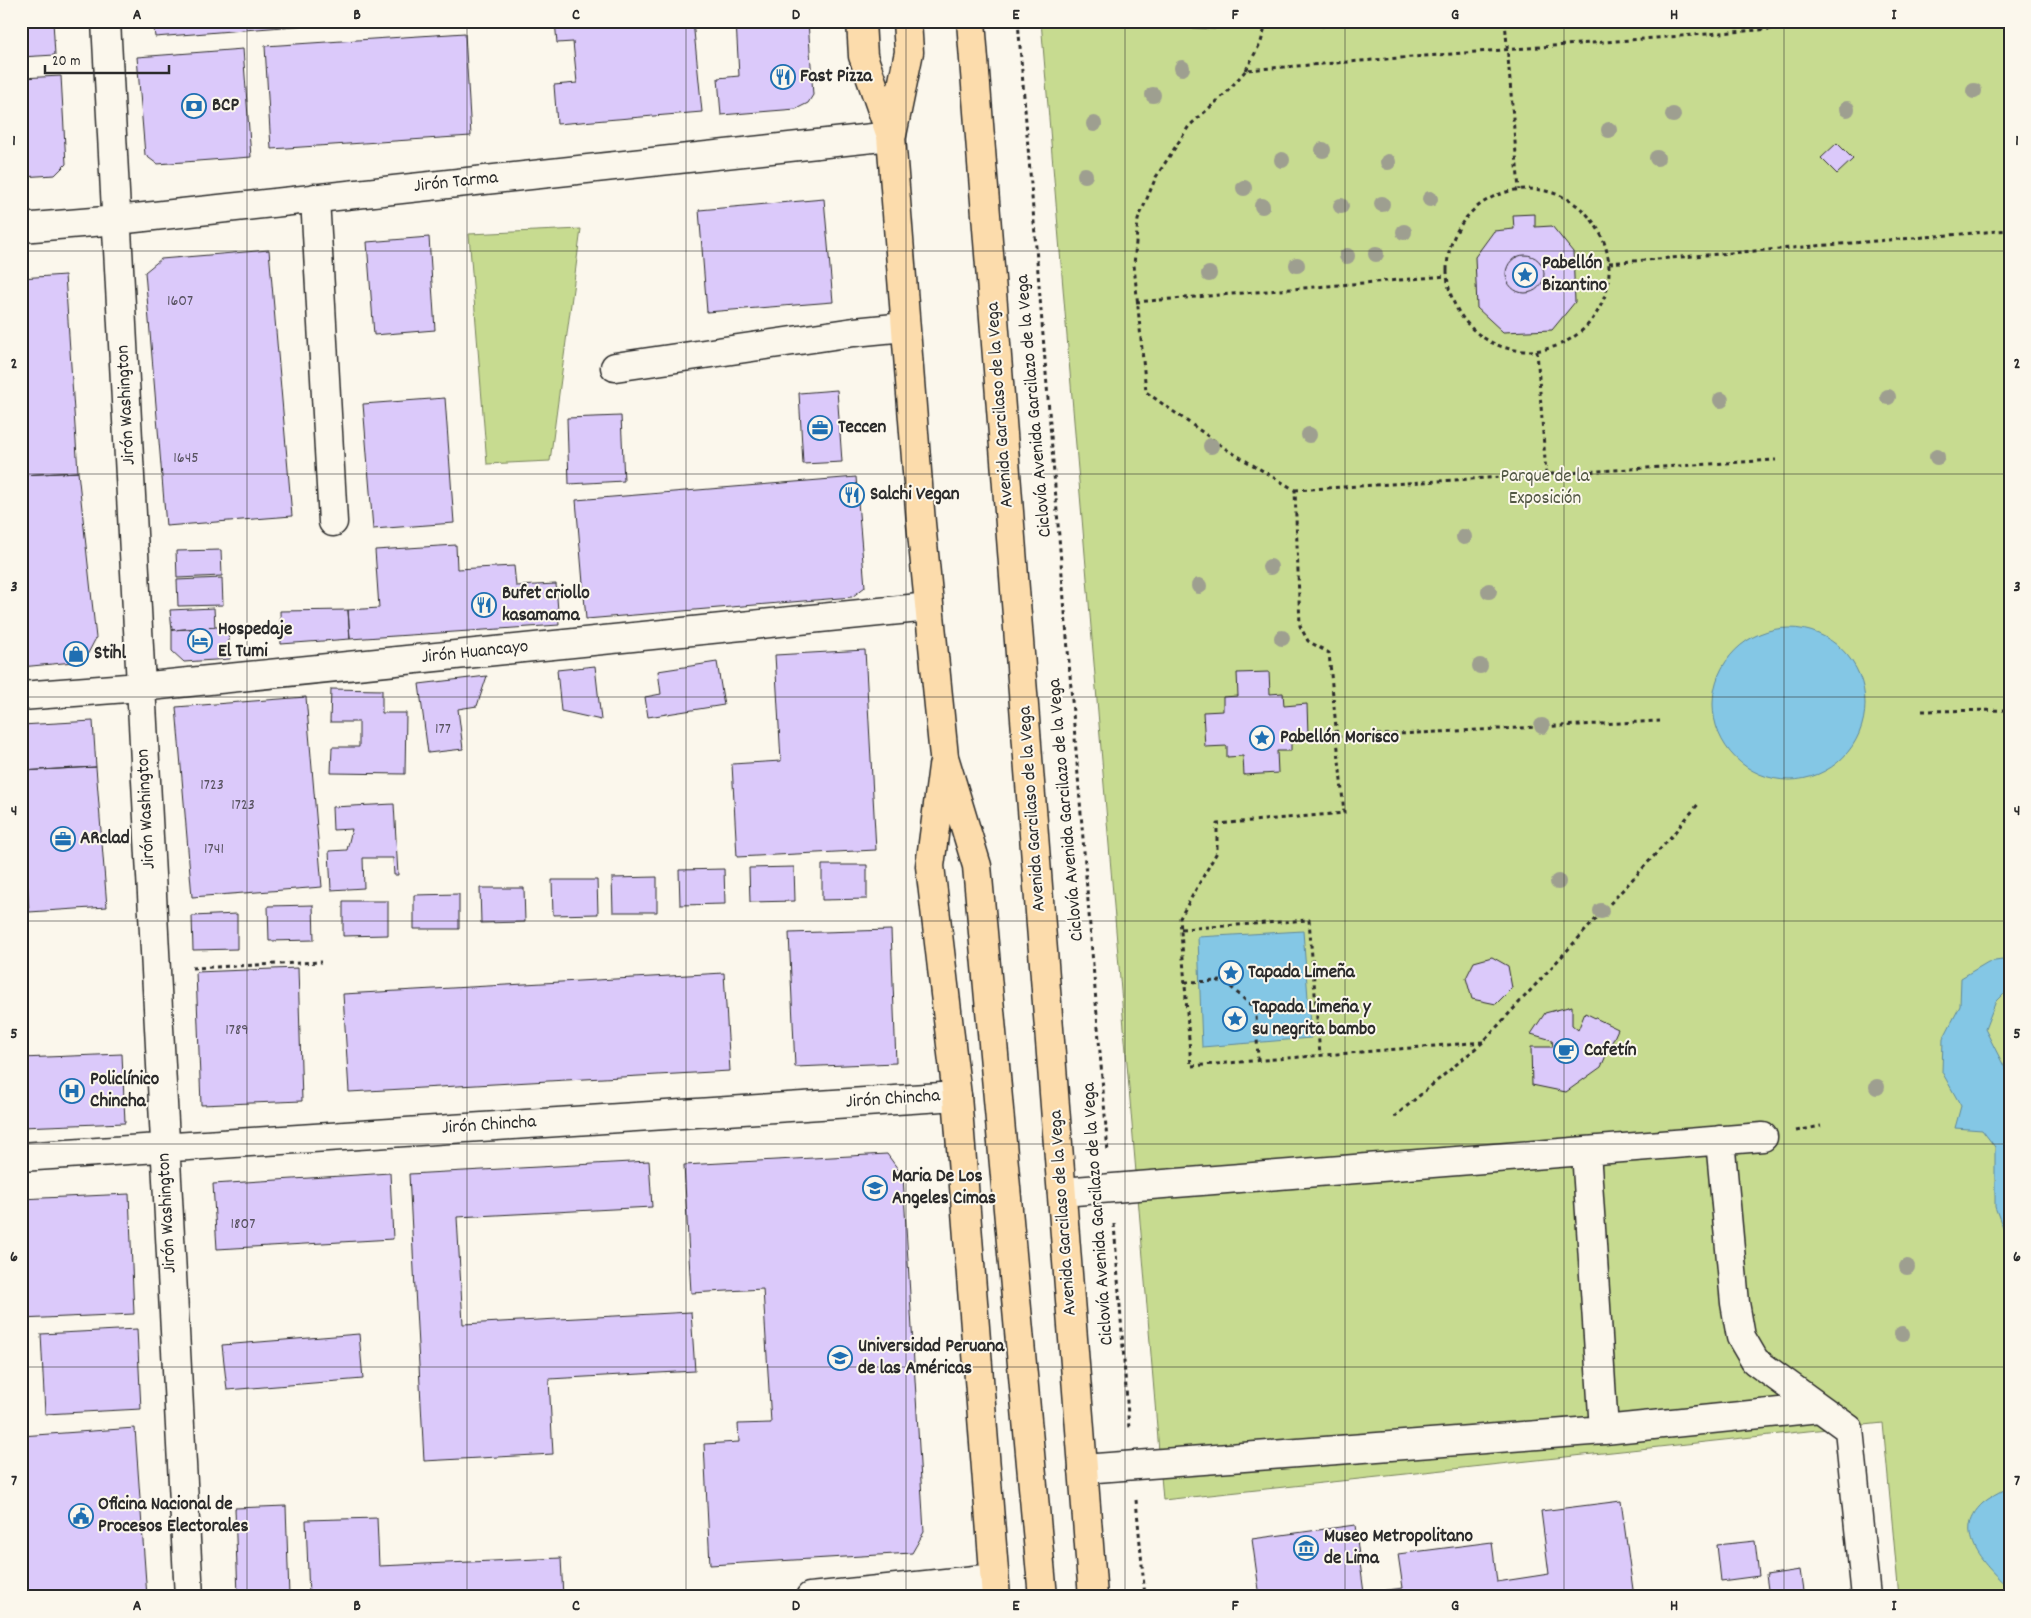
<svg xmlns="http://www.w3.org/2000/svg" width="2031" height="1618" font-family="Dekko,sans-serif">
<style>
.green{fill:#c7db90;stroke:#79835e}
.water{fill:#84c7e5;stroke:#60899b}
.building{fill:#dbc9fa;stroke:#2b2b2b}
.lines{fill:none;stroke-linecap:round;stroke-linejoin:round}
.minor-casing{stroke:#2b2b2b;stroke-width:31}
.major-casing{stroke:#2b2b2b;stroke-width:31}
.path{stroke:#2b2b2b;stroke-width:3;stroke-dasharray:4 4;stroke-linecap:butt}
.minor{stroke:#fbf7ec;stroke-width:28}
.major{stroke:#fcdcac;stroke-width:28}
.tree{fill:#9e9f90}
.grid{fill:none;stroke:#2b2b2b;stroke-width:1;stroke-opacity:0.55}
.labels{text-anchor:middle;dominant-baseline:central;stroke-width:4;stroke-linejoin:round;paint-order:stroke}
.number-label{font-size:16px;fill:#57525f}
.poi-label{font-size:19px;font-weight:bold;fill:#2b2b2b;stroke:#fbf7ec;text-anchor:start}
.street-label{font-size:19px;fill:#2b2b2b;stroke:#fbf7ec}
.park-label{font-size:19px;fill:#525744;stroke:#fbf7ec}
.neatline{fill:none;stroke:#2b2b2b;stroke-width:2}
.grid-label{font-size:16px;text-anchor:middle;font-weight:bold;fill:#2b2b2b}
</style>
<rect width="100%" height="100%" fill="#fbf7ec"/>
<filter id="ink" filterUnits="userSpaceOnUse"><feTurbulence type="fractalNoise" baseFrequency=".02" numOctaves="2"/><feDisplacementMap in="SourceGraphic" scale="10" xChannelSelector="R" yChannelSelector="G"/><feConvolveMatrix kernelMatrix="1 2 1 2 8 2 1 2 1" color-interpolation-filters="sRGB"/></filter>
<g filter="url(#ink)">
<path class="green" d="M1041 21H2010V1597H1899L1883 1423 1163 1500Z
M581 229 550 461 487 464 469 234Z"/>
<path class="water" d="M1713 704a76 76 0 1 1 152 0a76 76 0 1 1-152 0Z
M1303 931 1311 1038 1202 1047 1198 937Z
M2002 960 2010 963V987L1996 1001 1985 1029 2007 1072 2010 1074V1239L2006 1236 1995 1207V1147L1982 1130 1955 1128 1961 1106 1942 1072 1943 1039 1960 1006 1961 978 1988 962Z
M2010 1488V1589C1986 1567 1950 1533 1983 1503 1989 1498 1998 1493 2006 1489Z"/>
<path class="building" d="M21 21H53L55 55 21 57Z
M153 21H359L155 37Z
M555 21H693L702 112 557 124 554 85 577 83 573 42 557 43Z
M736 21H808L813 95 808 103 796 109 721 115 718 78 739 76Z
M1136 21H1215V29L1136 25Z
M1309 21H1333L1323 27 1312 24Z
M465 33 471 136 271 149 265 46Z
M243 49 251 157 157 164 145 155 137 57Z
M61 76 66 164 55 175 21 177V78Z
M1837 143 1853 159 1837 174 1821 158Z
M824 199 833 302 707 312 699 210Z
M1535 214V227L1552 226 1573 252 1575 302 1552 330 1503 332 1477 308 1475 257 1494 231 1514 229 1513 215Z
M429 237 435 330 374 335 367 242Z
M269 250 292 516 166 526 145 272 161 259Z
M1506 274a19 19 0 1 1 38 0a19 19 0 1 1-38 0Z
M65 275 78 472 21 475V278Z
M837 390 842 462 803 464 799 393Z
M445 398 454 523 373 529 363 404Z
M621 416 624 481 569 484 567 418Z
M78 472 96 638 84 661 21 667V475Z
M856 477 865 587 852 597 586 619 576 500Z
M456 545 457 569 514 566 516 586 556 584 559 625 350 639 348 610 379 608 375 550Z
M221 550 222 576 177 578 176 551Z
M222 578 223 605 178 606 177 580Z
M214 608 215 627 172 630 170 610Z
M348 610 350 639 281 644 280 611Z
M215 627H228L230 659 184 662 172 651V630Z
M865 650 876 850 737 857 732 764 781 761 775 655Z
M717 662 724 705 648 717 645 697 661 694 658 671Z
M595 666 601 720 561 711 557 670Z
M1269 672 1270 694 1283 693 1284 706 1307 704 1308 735 1291 736V751H1277L1278 773 1244 775 1243 756 1227 757V746L1205 747 1203 712 1223 711V697L1238 696 1237 673Z
M487 676 477 706 458 709 463 749 428 753 419 684Z
M331 689 382 690V713H406L405 774 331 773 332 747H359V722H330Z
M306 697 322 887 192 897 176 707Z
M93 721 96 767 21 771V725Z
M96 767 107 907 29 912 21 771Z
M394 804 398 875H394L393 858H363L364 888 331 890 329 851 347 850 352 829 333 830 332 807Z
M822 865H867V899L822 900Z
M794 867 795 901 750 902 749 868Z
M724 869 725 904 680 905 679 870Z
M657 877V912H613L612 878Z
M552 880H597L598 914 553 915Z
M480 888H524L525 922 481 923Z
M459 894V929H414V895Z
M343 901H388V935L343 936Z
M313 905 314 940 269 941 268 906Z
M237 914V949L193 950 192 916Z
M891 930 896 1063 795 1067 789 933Z
M1492 957 1508 966 1512 988 1496 1004 1472 999 1466 978 1474 962Z
M298 968 302 1101 201 1105 196 972Z
M724 973 730 1071 349 1092 343 994Z
M1572 1006V1025L1578 1030 1585 1013 1618 1029 1601 1067 1566 1092 1532 1085 1531 1047H1553L1552 1040 1531 1034 1545 1013Z
M122 1054 125 1123 21 1127V1058Z
M887 1154 903 1176 924 1532 912 1553 710 1565 704 1444 739 1442 738 1424 771 1423 763 1289 691 1293 684 1165Z
M649 1161 652 1207 457 1217 463 1324 691 1312 695 1371 549 1379 553 1454 424 1461 409 1174Z
M390 1173 393 1239 217 1249 213 1184Z
M129 1194 134 1314 21 1319V1199Z
M137 1329 141 1409 45 1414 41 1334Z
M359 1334 363 1379 227 1390 222 1345Z
M135 1428 147 1597H21V1436Z
M1621 1501 1634 1597H1260L1252 1539 1355 1525 1364 1593 1403 1588 1398 1554 1492 1542 1497 1582 1549 1574 1541 1511Z
M286 1506 289 1597H238L235 1508Z
M377 1518 379 1566 561 1558 563 1597H309L306 1520Z
M1755 1541 1759 1576 1721 1581 1717 1545Z
M1800 1570 1804 1597H1769L1766 1575Z"/>
<g class="lines">
<defs>
<path id="minor" d="M106 21 189 1597
M315 198 333 522
M21 228 117 220 891 136
M615 367 854 332 905 327
M21 696 140 687 929 607
M1720 1140 1735 1303 1741 1337 1755 1361 1849 1429 1866 1597
M1586 1151 1604 1430
M21 1157 957 1096
M1062 1192 1763 1137
M1083 1469 1604 1430 1819 1408
M810 1597 994 1578"/>
<path id="major" d="M861 21 863 56 891 136 921 523 944 757 977 866 1043 1597
M971 21 1093 1597
M892 135 909 52 907 21
M943 766 930 866 957 1096 996 1597"/>
</defs>
<use href="#minor" class="minor-casing"/>
<use href="#major" class="major-casing"/>
<path class="path" d="M1018 21 1108 1153
M1505 21 1519 190
M1246 70 1261 42 1267 21
M1447 270a81 81 0 1 1 162 0a81 81 0 1 1-162 0Z
M1609 263 2010 230
M1136 302 1447 276
M1537 351 1546 474
M1295 490 1776 460
M1922 711 2010 710
M1337 737 1660 721
M1181 929 1309 920 1320 1055
M192 968 321 962
M1185 982 1224 981 1252 1006 1256 1015 1258 1060
M1483 1042 1191 1066 1180 918 1217 852V824L1344 813 1329 653 1308 641 1300 626 1295 490 1226 449 1146 392 1134 265 1138 220 1156 177 1189 126 1226 93 1246 70 1873 21
M1394 1117 1483 1042 1664 845 1700 802
M1796 1131 1821 1126
M1114 1224 1129 1429
M1136 1500 1145 1597"/>
<use href="#minor" class="minor"/>
<use href="#major" class="major"/>
</g>
<g class="tree">
<circle cx="1182" cy="68" r="8"/>
<circle cx="1974" cy="91" r="8"/>
<circle cx="1153" cy="95" r="8"/>
<circle cx="1847" cy="109" r="8"/>
<circle cx="1673" cy="115" r="8"/>
<circle cx="1094" cy="124" r="8"/>
<circle cx="1609" cy="130" r="8"/>
<circle cx="1323" cy="150" r="8"/>
<circle cx="1657" cy="158" r="8"/>
<circle cx="1282" cy="160" r="8"/>
<circle cx="1388" cy="162" r="8"/>
<circle cx="1085" cy="175" r="8"/>
<circle cx="1244" cy="188" r="8"/>
<circle cx="1430" cy="199" r="8"/>
<circle cx="1382" cy="204" r="8"/>
<circle cx="1262" cy="206" r="8"/>
<circle cx="1341" cy="206" r="8"/>
<circle cx="1404" cy="232" r="8"/>
<circle cx="1376" cy="254" r="8"/>
<circle cx="1347" cy="256" r="8"/>
<circle cx="1297" cy="265" r="8"/>
<circle cx="1209" cy="274" r="8"/>
<circle cx="1888" cy="397" r="8"/>
<circle cx="1721" cy="400" r="8"/>
<circle cx="1309" cy="435" r="8"/>
<circle cx="1211" cy="446" r="8"/>
<circle cx="1937" cy="457" r="8"/>
<circle cx="1464" cy="537" r="8"/>
<circle cx="1270" cy="567" r="8"/>
<circle cx="1199" cy="586" r="8"/>
<circle cx="1489" cy="591" r="8"/>
<circle cx="1282" cy="638" r="8"/>
<circle cx="1480" cy="666" r="8"/>
<circle cx="1542" cy="726" r="8"/>
<circle cx="1558" cy="882" r="8"/>
<circle cx="1601" cy="911" r="8"/>
<circle cx="1877" cy="1087" r="8"/>
<circle cx="1907" cy="1267" r="8"/>
<circle cx="1902" cy="1334" r="8"/>
</g>
</g>
<path class="grid" d="M247 21V1597M467 21V1597M686 21V1597M906 21V1597M1125 21V1597M1345 21V1597M1564 21V1597M1784 21V1597M21 251H2010M21 474H2010M21 697H2010M21 921H2010M21 1144H2010M21 1367H2010"/>
<defs>
<symbol id="restaurant-ring" viewBox="-11 -11 22 22"><circle r="9.5" fill="#fbf7ec" stroke="#1f6fb2" stroke-width="1.5"/><path d="M-5-6h1v4h1v-4h1v4h1v-4h1v5L-1.5 .5V6h-2V.5L-5-1ZM5-6V6H3V1.5H1.5Q1.5-4 5-6Z" fill="#1f6fb2"/></symbol>
<symbol id="bank-ring" viewBox="-11 -11 22 22"><circle r="9.5" fill="#fbf7ec" stroke="#1f6fb2" stroke-width="1.5"/><path d="M-6-4H6V4H-6ZM0-2.3a2.3 2.3 0 1 0 0 4.6a2.3 2.3 0 1 0 0-4.6Z" fill="#1f6fb2"/></symbol>
<symbol id="sight-ring" viewBox="-11 -11 22 22"><circle r="9.5" fill="#fbf7ec" stroke="#1f6fb2" stroke-width="1.5"/><path d="M0-6L1.8-2.2L6-1.7L2.9 1.2L3.7 5.4L0 3.3L-3.7 5.4L-2.9 1.2L-6-1.7L-1.8-2.2Z" fill="#1f6fb2"/></symbol>
<symbol id="office-ring" viewBox="-11 -11 22 22"><circle r="9.5" fill="#fbf7ec" stroke="#1f6fb2" stroke-width="1.5"/><path d="M-6-3h4V-5.5h4V-3h4V5H-6ZM-1-4.5V-3h2v-1.5ZM-6 0V1H6V0Z" fill="#1f6fb2"/></symbol>
<symbol id="hotel-ring" viewBox="-11 -11 22 22"><circle r="9.5" fill="#fbf7ec" stroke="#1f6fb2" stroke-width="1.5"/><path d="M-6-4.5h1.5V1H6V5H4.5V3h-9V5H-6ZM-4 0a1.8 1.8 0 1 1 3.6 0ZM.5 0V-2.5h3Q6-2.5 6 0Z" fill="#1f6fb2"/></symbol>
<symbol id="shop-ring" viewBox="-11 -11 22 22"><circle r="9.5" fill="#fbf7ec" stroke="#1f6fb2" stroke-width="1.5"/><path d="M-5-2.5h2.3a2.7 3.5 0 0 1 5.4 0H5L5.5 6h-11ZM-1.5-2.5h3a1.5 2.3 0 0 0-3 0Z" fill="#1f6fb2"/></symbol>
<symbol id="cafe-ring" viewBox="-11 -11 22 22"><circle r="9.5" fill="#fbf7ec" stroke="#1f6fb2" stroke-width="1.5"/><path d="M-5.5-4.5H6V0H3Q3 3.5 0 3.5H-2.5Q-5.5 3.5-5.5 0ZM3-3.2v2h1.7v-2ZM-6 4.5H4V6H-6Z" fill="#1f6fb2"/></symbol>
<symbol id="hospital-ring" viewBox="-11 -11 22 22"><circle r="9.5" fill="#fbf7ec" stroke="#1f6fb2" stroke-width="1.5"/><path d="M-5-5h3v3.5h4V-5h3V5h-3V1.5h-4V5h-3Z" fill="#1f6fb2"/></symbol>
<symbol id="school-ring" viewBox="-11 -11 22 22"><circle r="9.5" fill="#fbf7ec" stroke="#1f6fb2" stroke-width="1.5"/><path d="M0-5L7-2L0 1L-7-2ZM-4 1L0 2.5L4 1V4Q0 6-4 4Z" fill="#1f6fb2"/></symbol>
<symbol id="university-ring" viewBox="-11 -11 22 22"><circle r="9.5" fill="#fbf7ec" stroke="#1f6fb2" stroke-width="1.5"/><path d="M0-5L7-2L0 1L-7-2ZM-4 1L0 2.5L4 1V4Q0 6-4 4Z" fill="#1f6fb2"/></symbol>
<symbol id="civic-ring" viewBox="-11 -11 22 22"><circle r="9.5" fill="#fbf7ec" stroke="#1f6fb2" stroke-width="1.5"/><path d="M-.6-6.5H3V-4.5H.6V-3L4-1V1h2V6H-6V1h2V-1L-.6-3ZM-1.2 2.5V6h2.4V2.5Z" fill="#1f6fb2"/></symbol>
<symbol id="museum-ring" viewBox="-11 -11 22 22"><circle r="9.5" fill="#fbf7ec" stroke="#1f6fb2" stroke-width="1.5"/><path d="M0-6L6-3V-2H-6V-3ZM-5-1h2V3h-2ZM-1-1h2V3h-2ZM3-1h2V3H3ZM-6 4H6V6H-6Z" fill="#1f6fb2"/></symbol>
</defs>
<g fill-rule="evenodd">
<use href="#restaurant-ring" x="769" y="63" width="28" height="28"/>
<use href="#bank-ring" x="180" y="92" width="28" height="28"/>
<use href="#sight-ring" x="1511" y="261" width="28" height="28"/>
<use href="#office-ring" x="806" y="414" width="28" height="28"/>
<use href="#restaurant-ring" x="838" y="481" width="28" height="28"/>
<use href="#restaurant-ring" x="470" y="591" width="28" height="28"/>
<use href="#hotel-ring" x="186" y="627" width="28" height="28"/>
<use href="#shop-ring" x="62" y="640" width="28" height="28"/>
<use href="#sight-ring" x="1248" y="724" width="28" height="28"/>
<use href="#office-ring" x="49" y="825" width="28" height="28"/>
<use href="#sight-ring" x="1217" y="959" width="28" height="28"/>
<use href="#sight-ring" x="1221" y="1005" width="28" height="28"/>
<use href="#cafe-ring" x="1552" y="1037" width="28" height="28"/>
<use href="#hospital-ring" x="58" y="1077" width="28" height="28"/>
<use href="#school-ring" x="861" y="1174" width="28" height="28"/>
<use href="#university-ring" x="826" y="1344" width="28" height="28"/>
<use href="#civic-ring" x="67" y="1502" width="28" height="28"/>
<use href="#museum-ring" x="1292" y="1534" width="28" height="28"/>
</g>
<g class="labels">
<g class="number-label">
<text x="180" y="301">1607</text>
<text x="186" y="458">1645</text>
<text x="443" y="729">177</text>
<text x="212" y="785">1723</text>
<text x="243" y="805">1723</text>
<text x="214" y="849">1741</text>
<text x="237" y="1030">1789</text>
<text x="243" y="1224">1807</text>
</g>
<g class="poi-label">
<text x="800" y="77">Fast Pizza</text>
<text x="212" y="106">BCP</text>
<text x="1542" y="264">Pabellón<tspan x="1542" dy="22">Bizantino</tspan></text>
<text x="838" y="428">Teccen</text>
<text x="870" y="495">Salchi Vegan</text>
<text x="502" y="594">Bufet criollo<tspan x="502" dy="22">kasamama</tspan></text>
<text x="218" y="630">Hospedaje<tspan x="218" dy="22">El Tumi</tspan></text>
<text x="94" y="654">Stihl</text>
<text x="1280" y="738">Pabellón Morisco</text>
<text x="80" y="839">ARclad</text>
<text x="1248" y="973">Tapada Limeña</text>
<text x="1252" y="1008">Tapada Limeña y<tspan x="1252" dy="22">su negrita bambo</tspan></text>
<text x="1584" y="1051">Cafetín</text>
<text x="90" y="1080">Policlínico<tspan x="90" dy="22">Chincha</tspan></text>
<text x="892" y="1177">Maria De Los<tspan x="892" dy="22">Angeles Cimas</tspan></text>
<text x="858" y="1347">Universidad Peruana<tspan x="858" dy="22">de las Américas</tspan></text>
<text x="98" y="1505">Oficina Nacional de<tspan x="98" dy="22">Procesos Electorales</tspan></text>
<text x="1324" y="1537">Museo Metropolitano<tspan x="1324" dy="22">de Lima</tspan></text>
</g>
<g class="street-label">
<text transform="translate(456 183) rotate(-6)">Jirón Tarma</text>
<text transform="translate(127 405) rotate(-93)">Jirón Washington</text>
<text transform="translate(1001 405) rotate(-94)">Avenida Garcilaso de la Vega</text>
<text transform="translate(1035 406) rotate(-95)">Ciclovía Avenida Garcilazo de la Vega</text>
<text transform="translate(475 653) rotate(-6)">Jirón Huancayo</text>
<text transform="translate(147 809) rotate(-93)">Jirón Washington</text>
<text transform="translate(1033 809) rotate(-94)">Avenida Garcilaso de la Vega</text>
<text transform="translate(1067 810) rotate(-95)">Ciclovía Avenida Garcilazo de la Vega</text>
<text transform="translate(893 1100) rotate(-4)">Jirón Chincha</text>
<text transform="translate(489 1126) rotate(-4)">Jirón Chincha</text>
<text transform="translate(168 1213) rotate(-93)">Jirón Washington</text>
<text transform="translate(1064 1213) rotate(-94)">Avenida Garcilaso de la Vega</text>
<text transform="translate(1099 1214) rotate(-94)">Ciclovía Avenida Garcilazo de la Vega</text>
</g>
<g class="park-label">
<text x="1545" y="477">Parque de la<tspan x="1545" dy="22">Exposición</tspan></text>
</g>
</g>
<rect width="2031" height="1618" fill="none" stroke="#fbf7ec" stroke-width="55"/>
<path d="M45 65v8h124v-8" fill="none" stroke="#2b2b2b" stroke-width="2.5"/>
<text x="52" y="65" font-size="15" fill="#2b2b2b" stroke="#fbf7ec" stroke-width="4" paint-order="stroke">20 m</text>
<rect x="28" y="28" width="1976" height="1562" class="neatline"/>
<g class="grid-label">
<text x="137" y="19">A</text>
<text x="357" y="19">B</text>
<text x="576" y="19">C</text>
<text x="796" y="19">D</text>
<text x="1016" y="19">E</text>
<text x="1235" y="19">F</text>
<text x="1455" y="19">G</text>
<text x="1674" y="19">H</text>
<text x="1894" y="19">I</text>
<text x="14" y="145">1</text>
<text x="2017" y="145">1</text>
<text x="14" y="368">2</text>
<text x="2017" y="368">2</text>
<text x="14" y="591">3</text>
<text x="2017" y="591">3</text>
<text x="14" y="815">4</text>
<text x="2017" y="815">4</text>
<text x="14" y="1038">5</text>
<text x="2017" y="1038">5</text>
<text x="14" y="1261">6</text>
<text x="2017" y="1261">6</text>
<text x="14" y="1485">7</text>
<text x="2017" y="1485">7</text>
<text x="137" y="1610">A</text>
<text x="357" y="1610">B</text>
<text x="576" y="1610">C</text>
<text x="796" y="1610">D</text>
<text x="1016" y="1610">E</text>
<text x="1235" y="1610">F</text>
<text x="1455" y="1610">G</text>
<text x="1674" y="1610">H</text>
<text x="1894" y="1610">I</text>
</g>
</svg>
